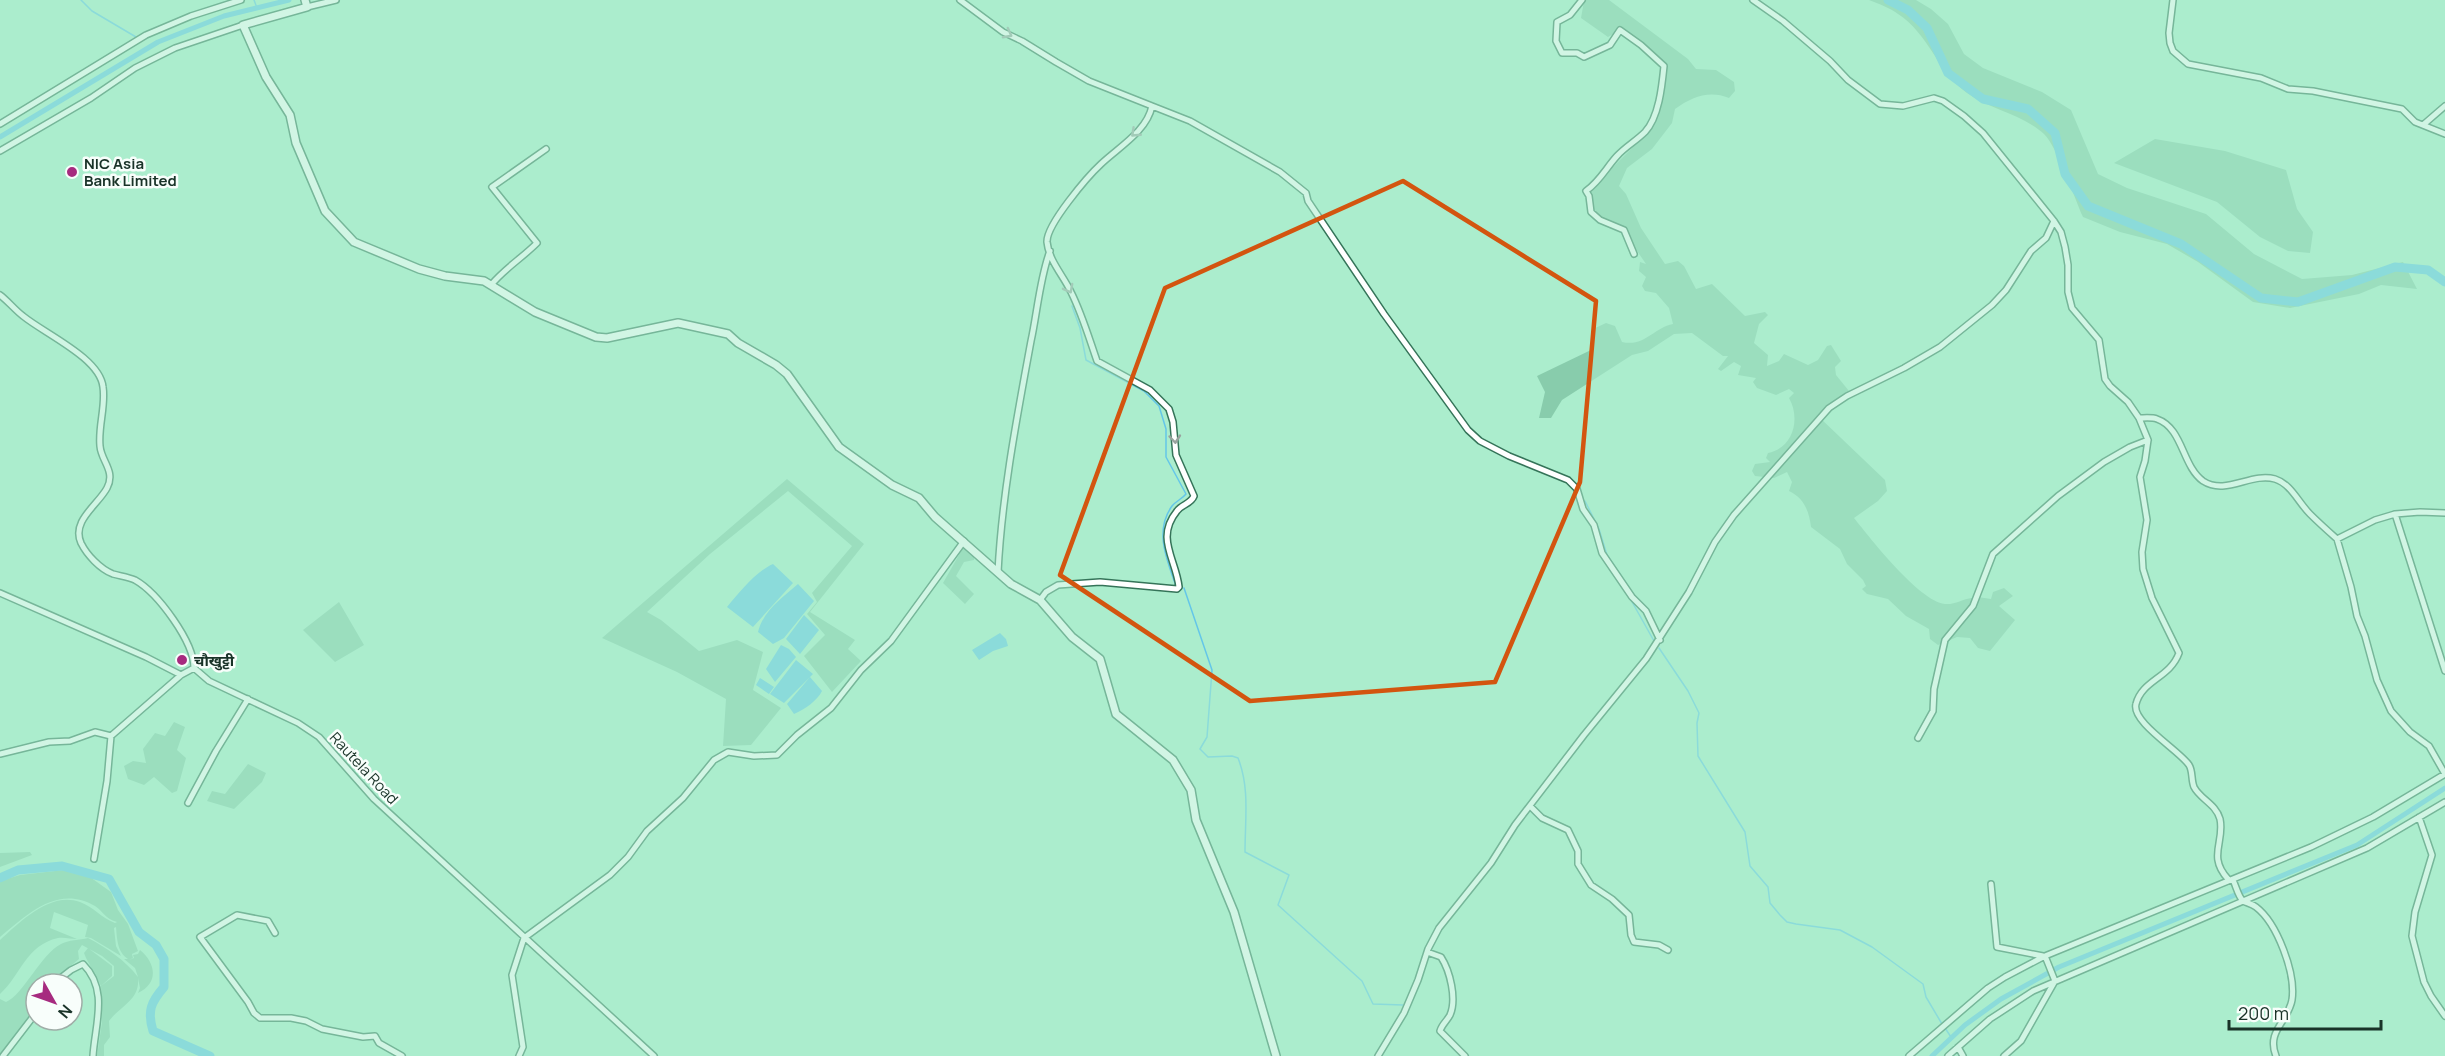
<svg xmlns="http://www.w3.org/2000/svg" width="2445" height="1056" font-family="Manrope,'Noto Sans Devanagari',sans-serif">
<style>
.green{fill:#88ccac}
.water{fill:#64c6e8}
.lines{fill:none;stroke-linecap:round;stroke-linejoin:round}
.stream{stroke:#64c6e8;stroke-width:1.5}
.canal{stroke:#64c6e8;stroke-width:5}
.river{stroke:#64c6e8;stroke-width:9}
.street-casing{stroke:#357459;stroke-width:8}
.secondary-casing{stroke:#357459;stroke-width:10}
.street{stroke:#fff;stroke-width:5}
.secondary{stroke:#fff;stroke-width:7}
.oneway{stroke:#98a39e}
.marked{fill:none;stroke:#d3550f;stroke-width:4.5;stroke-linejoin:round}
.poi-dot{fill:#a62b7f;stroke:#f8fefb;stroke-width:2}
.labels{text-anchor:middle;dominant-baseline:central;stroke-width:5;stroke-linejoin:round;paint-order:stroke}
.poi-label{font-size:15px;font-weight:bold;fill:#193328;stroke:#f8fefb;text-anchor:start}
.street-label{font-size:15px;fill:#193328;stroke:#f8fefb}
</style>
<rect width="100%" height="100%" fill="#abedcd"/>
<path class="green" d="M1586 0H1609L1688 59 1696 69 1716 70 1734 82 1735 91 1729 98C1709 90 1692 97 1675 109L1672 123 1652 149 1627 168 1619 186 1626 194 1641 228 1665 264 1678 261 1684 266 1696 289 1712 284 1745 316 1765 312 1768 315 1759 324 1754 343 1768 355 1767 366 1779 361 1784 354 1808 365 1818 360 1827 346 1831 345 1841 361 1835 367 1836 375 1849 391 1818 416 1885 480 1887 491 1878 501 1854 518C1871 539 1919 601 1945 604 1954 605 1963 599 1972 598 1978 597 1985 598 1991 599L1993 592 2004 588 2013 596 1999 606 2015 620 1990 651 1978 648 1970 638 1957 637 1938 645 1930 639 1929 629 1906 616 1888 599 1867 594 1862 589 1866 586 1863 580 1847 564 1840 549 1811 527C1809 511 1804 498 1789 491L1792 482 1787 472 1774 478 1755 476 1752 471 1755 464 1770 462 1766 458 1768 453C1793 448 1801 419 1789 398L1794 393 1789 389 1776 395 1757 388 1753 382 1756 378 1738 375 1741 366 1734 362 1721 371 1718 369 1728 356H1723L1692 333 1674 334 1648 351 1632 355 1562 400 1551 418H1539L1545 392 1537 376 1591 350 1593 329 1606 323 1615 326 1622 342C1645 347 1653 328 1673 324L1669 308 1656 293 1645 291 1642 286 1646 277 1639 271 1640 262 1646 264 1620 226 1605 221 1593 212 1589 191 1651 129 1666 65 1623 28 1608 37 1581 18 1584 1Z
M1869 0H1916L1931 9 1948 24 1964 54 1983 68 2042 92 2071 110 2098 174 2127 188 2206 214 2254 254 2302 279 2352 275 2403 262 2417 289 2381 285 2359 294 2290 308 2253 302 2198 262 2167 244 2120 232 2083 217C2074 197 2058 148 2044 134 2022 114 1991 110 1967 93 1938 72 1928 33 1898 14 1890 8 1879 4 1869 0Z
M2155 139 2225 151 2286 170 2297 209 2313 232 2310 253 2288 251 2260 237 2217 202 2114 163Z
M787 479 864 544 810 612 855 640 848 649 861 661 832 692 804 656 825 635 807 614 817 602 812 593 852 546 788 491 710 554 647 612 661 620 699 651 737 640 763 652 753 690 781 708 751 745 723 746 726 699 677 672 602 638Z
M974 545V560L964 562 956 576 974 594 965 604 943 583 964 546Z
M339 602 364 645 335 662 303 630Z
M174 722 185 727 177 750 186 758 177 791 172 793 154 777 144 785 128 779 124 766 133 761 146 763 143 749 155 733 165 736Z
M248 764 266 773 262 782 234 809 207 801 212 791 225 794Z
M30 852 32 855 0 867V853Z
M64 870 90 877 111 892 118 910 128 924 138 951 132 954 133 958 129 960 134 958 133 955 138 954 140 950C156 963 159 983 138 993L140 988 138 978C140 1000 121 1005 109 1021L110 1037 104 1045V1056H97L102 1022 101 986 114 976V966L102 956 82 945 78 951 79 959 49 984H36V1007L0 1056V999L6 1002C23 995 41 954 61 944 68 940 80 940 88 938 107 948 125 960 138 977L135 968 124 959H128C117 952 117 938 116 927L114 928 116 946 121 956 91 938 85 937 88 925 54 912 50 928 77 939C71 939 64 937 58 938 26 945 21 975 0 994V940C20 922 50 891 80 902 94 907 101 918 115 923L117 922C104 918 104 912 95 906 57 884 27 915 0 937V881L20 875Z
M88 948 112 966V976L101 986 86 958 84 953Z"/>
<path class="water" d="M773 564 793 583 753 627 727 607C740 592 755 572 773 564Z
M798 584 814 601 784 638 773 644 758 632C763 611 783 597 798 584Z
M804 615 819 630 800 654 786 639Z
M1000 633 1006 639 1008 646 993 651 979 660 972 650Z
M781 645 789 649 796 657 775 682 766 669Z
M796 660 813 674 784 703 770 694Z
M810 677 822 691C817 701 805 709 794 714L787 704Z
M760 678 774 687 769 694 756 685Z"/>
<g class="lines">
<path class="stream" d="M81 0 92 11 136 37
M254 0 257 8
M1072 306 1080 328 1086 360 1144 391 1159 406 1166 429V457L1186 494C1182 499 1176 501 1172 506 1154 531 1167 560 1176 586
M1585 501 1599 529 1607 555 1631 591
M1184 588 1212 670 1207 737 1200 749 1208 757 1232 756 1238 758C1250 788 1245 820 1245 852L1289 875 1278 905 1362 981 1373 1004 1403 1005
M1631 600 1654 641
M1659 648 1688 691 1699 713 1697 723 1698 756 1745 832 1750 866 1768 887 1770 903 1780 915 1787 922 1796 924 1840 930 1872 947 1923 984 1926 997 1942 1024
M1945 1028 1951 1037"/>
<path class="canal" d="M0 137 158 42 224 16 289 0
M1932 1056 1965 1025 2001 999 2059 967 2357 845 2445 788"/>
<path class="river" d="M1888 0 1908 10 1927 28 1948 73 1983 99 2028 109 2055 133 2065 174 2088 206 2181 244 2261 298 2298 302 2395 267 2428 270 2445 282
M0 878 18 870 62 866 109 879 139 932 156 945 164 959V987C151 1002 147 1011 153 1031L210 1056"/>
<defs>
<path id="street" d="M960 0 1003 32 1022 41 1056 62 1089 81 1152 106C1147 131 1119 147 1101 164 1088 176 1046 225 1047 242 1049 261 1063 275 1071 292 1082 314 1089 338 1097 361L1150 390 1169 409 1173 422 1176 455 1194 496C1191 504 1182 504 1177 511 1155 538 1176 559 1179 587L1177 589 1100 582 1058 585 1046 592 1040 600
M1582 0 1570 15 1557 22 1556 41 1562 53H1577L1584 57 1610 45 1620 30 1641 45 1664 66C1662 86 1659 117 1645 132 1636 141 1625 147 1617 156 1606 168 1600 181 1586 191L1589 196 1591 212 1600 220 1624 230 1634 254
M1753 0 1783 21 1830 61 1848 80 1880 104 1903 106 1934 98 1943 101 1964 116 1983 133 2054 221 2061 232 2065 247 2068 265V292L2072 308 2099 340 2105 379 2110 386 2128 402 2139 418 2148 440 2145 461 2140 477 2147 520 2142 552 2143 569 2152 598 2179 653C2170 678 2142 680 2136 704 2131 722 2180 751 2189 765 2193 771 2191 780 2194 787 2200 799 2216 804 2220 819 2225 842 2207 856 2228 879
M2173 0 2169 33 2170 43 2173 51 2188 64 2261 78 2288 89 2313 91 2402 109 2415 122 2445 134
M307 7 336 0
M1152 106 1190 121 1280 172 1306 193 1308 201 1384 314 1468 430 1480 441 1509 456 1568 480 1577 489 1583 509 1594 525 1602 553 1632 597 1646 611 1660 640
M0 124 146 35 191 16 241 0
M2423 125 2445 106
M0 151 91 98 135 68 175 48 243 25
M491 285C504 269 522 258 537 243L492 187 546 149
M0 295C8 301 15 310 23 316 45 334 100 358 103 387 106 406 98 426 100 446 101 461 116 471 107 488 98 505 71 521 81 543 87 555 100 569 113 574 120 576 128 577 135 580 158 593 194 642 194 668
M2139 418C2144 418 2152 417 2157 419 2183 428 2182 466 2203 481 2226 496 2251 472 2275 479 2291 484 2298 502 2310 514 2319 523 2328 531 2337 539L2375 520 2395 514 2445 671
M2395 514 2420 512 2445 513
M2337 539 2351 587 2357 616 2365 636 2377 680 2391 711 2410 732 2429 746 2445 774
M998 572C1002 494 1017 417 1031 341 1037 314 1040 277 1050 251
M0 593 146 657 181 675
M194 668 209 681 298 723 319 737 374 799 654 1056
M1918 738 1933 711 1934 689 1945 640 1973 606 1993 554 2058 496 2104 462 2130 447 2148 440
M0 754 49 742 70 741 95 732 111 736
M188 803 216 751 248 699
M1530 806 1542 818 1568 830 1578 851V864L1591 885 1612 899 1629 915 1631 935 1634 942 1659 945 1668 950
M2419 817 2432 855 2415 912 2412 936 2424 982 2431 996 2445 1016
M94 859 107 781 111 736 181 675 194 668
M2233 880C2236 886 2238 896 2243 901 2247 903 2252 904 2256 907 2277 923 2296 973 2292 1000 2288 1022 2266 1031 2276 1056
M1991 884 1997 947 2043 956
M275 933 268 921 237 915 200 937 248 1002 254 1013 260 1018H291L306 1021 322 1029 363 1037 375 1036 379 1043 402 1056
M1427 952 1441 957C1450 971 1457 999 1450 1015 1447 1021 1442 1024 1440 1031L1465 1056
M53 984 71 970 83 964C109 990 95 1024 93 1056
M1958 1047 1963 1056
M3 1056 36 1013
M519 1056 523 1047 512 975 524 938 610 875 628 857 647 831 683 798 714 760 728 752 754 756 777 755 797 735 831 708 861 670 891 641 964 541
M1378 1056 1404 1013 1418 980 1428 949 1439 928 1491 863 1515 825 1584 735 1646 659 1689 592 1715 542 1734 515 1829 408 1847 396 1904 368 1940 347 1992 305 2006 290 2031 251 2046 238 2054 221
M1909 1056 1988 988 2005 977 2045 956
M1948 1056 1990 1019 2033 991 2367 848 2445 802
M2004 1056 2021 1041 2055 981 2045 956 2311 847 2373 817 2445 774"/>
<path id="secondary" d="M305 0 307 7 243 25 266 77 290 115 296 143 325 211 354 242 419 269 445 276 484 281 535 312 596 337 607 338 678 323 728 334 738 343 776 365 787 374 839 447 892 485 919 498 935 517 1011 584 1040 600 1072 637 1100 659 1116 714 1173 760 1191 790 1196 820 1234 912 1276 1056"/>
</defs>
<use href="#street" class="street-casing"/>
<use href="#secondary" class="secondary-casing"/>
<use href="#street" class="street"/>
<use href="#secondary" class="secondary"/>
</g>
<defs><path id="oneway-chevron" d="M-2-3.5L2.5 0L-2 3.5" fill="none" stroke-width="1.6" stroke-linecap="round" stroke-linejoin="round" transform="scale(1.5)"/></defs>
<g class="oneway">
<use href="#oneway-chevron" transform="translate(1008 34) rotate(28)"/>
<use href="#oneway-chevron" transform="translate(1135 133) rotate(137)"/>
<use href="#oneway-chevron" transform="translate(1069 289) rotate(62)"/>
<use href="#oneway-chevron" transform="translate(1175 439) rotate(85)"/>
</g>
<path d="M0 0H2445V1056H0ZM1403 181 1596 301 1580 482 1495 682 1250 701 1060 575 1165 288Z" fill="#abedcd" fill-opacity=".55" fill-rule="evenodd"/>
<path class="marked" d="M1403 181 1596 301 1580 482 1495 682 1250 701 1060 575 1165 288Z"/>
<g class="poi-dot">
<circle cx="72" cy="172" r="6"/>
<circle cx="182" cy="660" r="6"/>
</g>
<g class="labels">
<g class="poi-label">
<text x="84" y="163">NIC Asia<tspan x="84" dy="17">Bank Limited</tspan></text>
<text x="194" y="660">चौखुट्टी</text>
</g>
<g class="street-label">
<text transform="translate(364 768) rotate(47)">Rautela Road</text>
</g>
</g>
<g transform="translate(54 1002) rotate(130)"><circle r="28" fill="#f8fefb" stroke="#9fada7" stroke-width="1.5"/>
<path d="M0-4.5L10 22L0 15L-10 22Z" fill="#a62b7f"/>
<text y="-9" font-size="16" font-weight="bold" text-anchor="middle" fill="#193328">N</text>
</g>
<path d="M2229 1020v9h152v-9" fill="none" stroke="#193328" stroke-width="3"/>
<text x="2238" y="1020" font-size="18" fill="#193328" stroke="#f8fefb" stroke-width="4.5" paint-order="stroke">200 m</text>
</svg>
